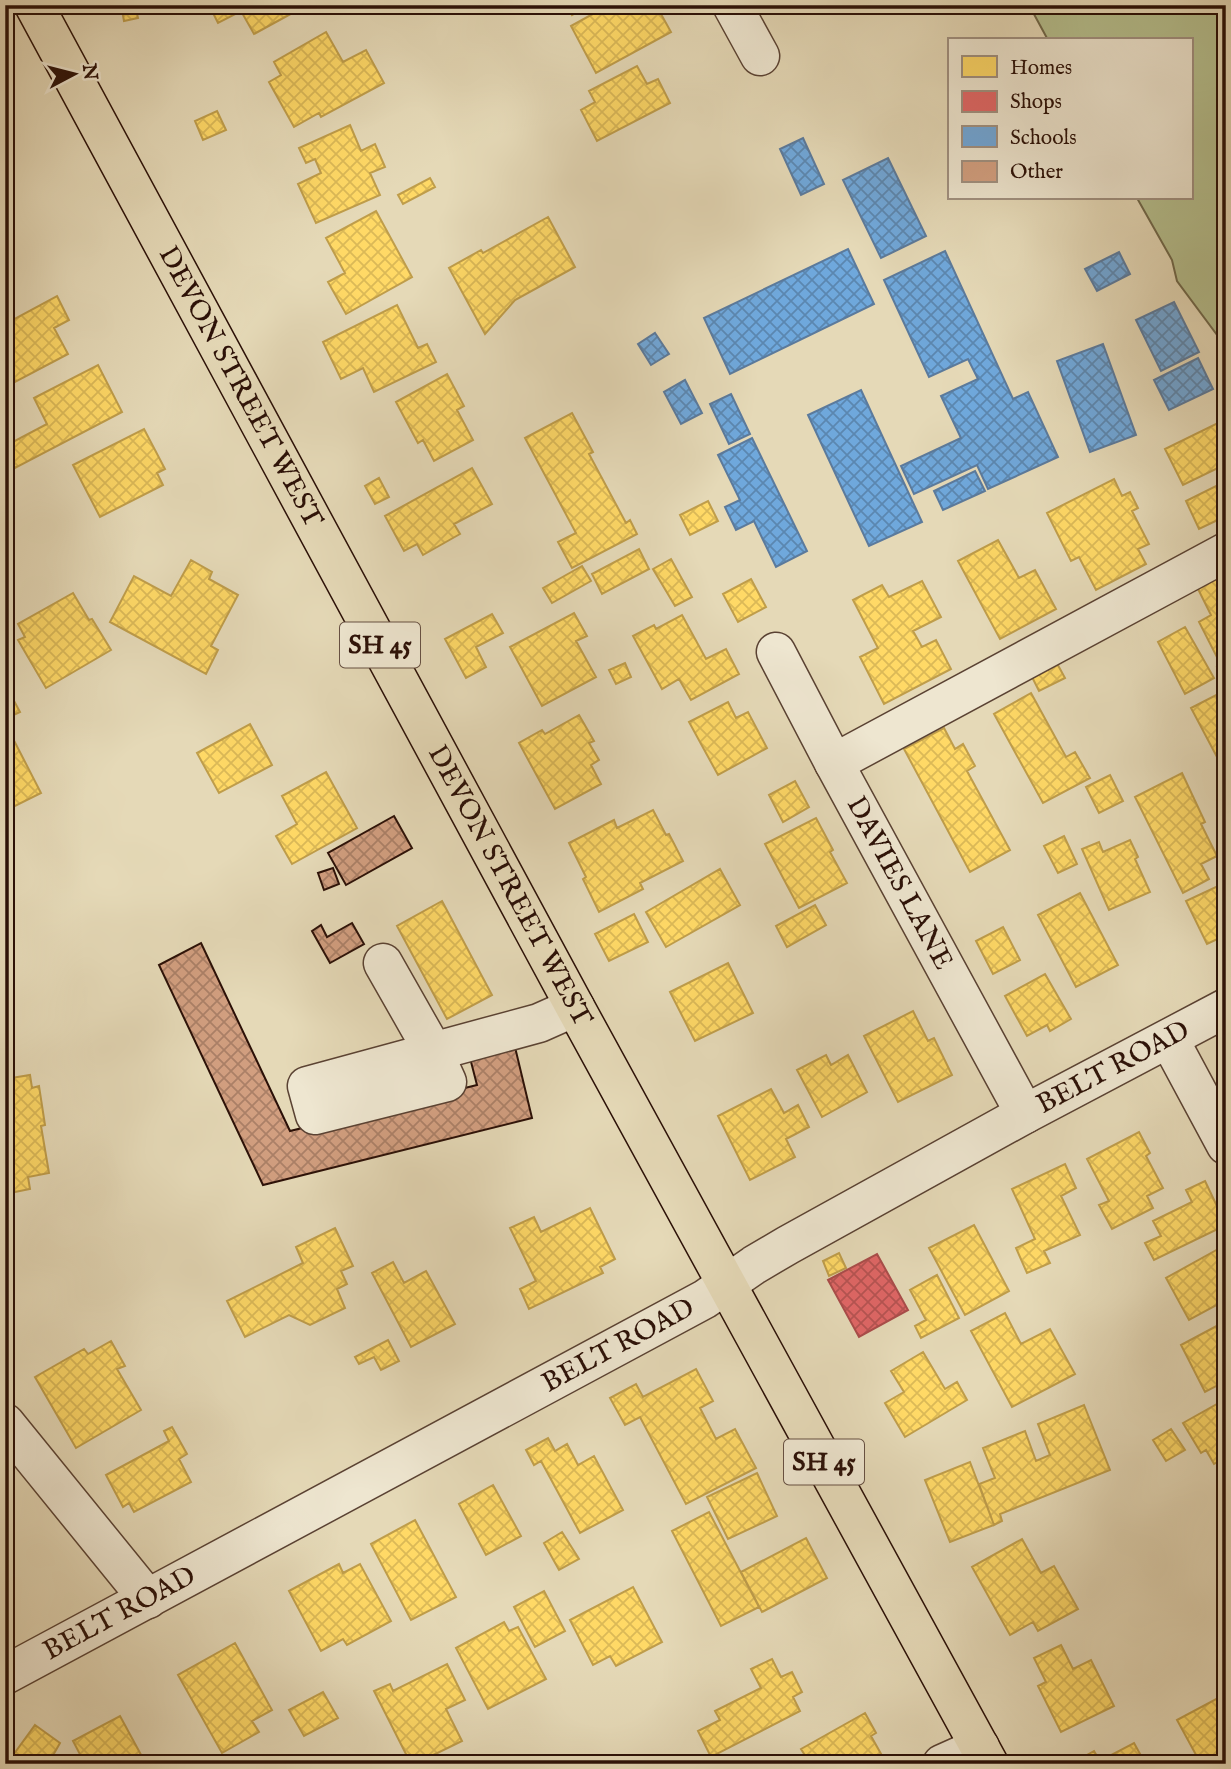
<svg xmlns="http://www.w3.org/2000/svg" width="1231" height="1769" font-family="'IM FELL English',serif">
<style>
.green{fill:#b5bf8e;stroke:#70684a;stroke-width:2}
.homes{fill:url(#homes-cross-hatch);stroke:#bf9d4a;stroke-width:2}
.shops{fill:url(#shops-cross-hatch);stroke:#aa4c4a;stroke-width:2}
.schools{fill:url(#schools-cross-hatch);stroke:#5b7a9c;stroke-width:2}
.building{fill:url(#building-cross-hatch);stroke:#2b1007;stroke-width:2}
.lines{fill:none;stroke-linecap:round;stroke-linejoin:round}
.minor-casing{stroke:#5a4233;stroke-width:41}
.major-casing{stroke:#2b1007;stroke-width:41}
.minor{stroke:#eee6d0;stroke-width:38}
.major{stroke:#e5d9b7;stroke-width:38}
.labels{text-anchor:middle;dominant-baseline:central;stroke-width:7;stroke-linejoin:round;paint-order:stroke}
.shield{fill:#eee6d0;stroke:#665043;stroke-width:2}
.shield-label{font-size:26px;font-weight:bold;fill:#2b1007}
.street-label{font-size:28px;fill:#2b1007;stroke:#eee6d0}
</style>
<defs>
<pattern id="homes-cross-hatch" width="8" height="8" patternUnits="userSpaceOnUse" patternTransform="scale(1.75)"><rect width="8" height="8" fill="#ffd966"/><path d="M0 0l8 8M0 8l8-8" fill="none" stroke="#dbb957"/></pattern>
<pattern id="shops-cross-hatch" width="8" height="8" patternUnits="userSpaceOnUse" patternTransform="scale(1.75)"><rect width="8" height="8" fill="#e06666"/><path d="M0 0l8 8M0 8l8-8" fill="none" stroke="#b65352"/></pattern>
<pattern id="schools-cross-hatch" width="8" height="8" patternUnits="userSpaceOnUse" patternTransform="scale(1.75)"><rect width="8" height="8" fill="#6fa8dc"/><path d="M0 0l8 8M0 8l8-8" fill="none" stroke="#5b87b0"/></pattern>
<pattern id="building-cross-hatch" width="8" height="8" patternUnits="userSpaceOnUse" patternTransform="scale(1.75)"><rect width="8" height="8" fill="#d29f80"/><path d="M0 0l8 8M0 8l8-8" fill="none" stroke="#ab8067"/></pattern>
</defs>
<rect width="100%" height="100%" fill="#e5d9b7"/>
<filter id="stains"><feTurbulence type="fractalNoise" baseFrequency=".00286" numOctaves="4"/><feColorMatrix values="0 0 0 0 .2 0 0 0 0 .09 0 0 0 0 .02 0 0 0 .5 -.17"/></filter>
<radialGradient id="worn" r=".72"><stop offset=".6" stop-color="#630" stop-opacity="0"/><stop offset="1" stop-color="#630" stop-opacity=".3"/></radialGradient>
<path class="green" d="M1029 5H1226V347L1177 281 1172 260 1137 198H1191V40H1048Z"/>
<path class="homes" d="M121 5H135L138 18 124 21Z
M209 5H307L254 34 241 11 218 23Z
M567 5H589L572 15Z
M609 5H656L671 32 596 73 571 26Z
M326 32 343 62 366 50 384 83 321 117 319 113 294 127 269 82 281 75 274 62Z
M637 66 647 84 658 79 670 103 597 141 581 110 595 102 589 91Z
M217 111 226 130 203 140 195 121Z
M350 125 361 151 375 144 385 167 370 173 380 195 316 223 298 184 321 173 315 159 306 163 299 148Z
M430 178 435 187 403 204 398 195Z
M376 211 412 277 346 314 328 282 345 273 326 238Z
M548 217 575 267 515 300 485 334 449 268 481 250 483 253Z
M57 296 69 320 54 328 68 354 15 382 5 364V324Z
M397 305 418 348 427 344 436 362 374 392 363 368 341 379 323 342Z
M98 365 122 412 15 468 5 450V446L47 424 34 398Z
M447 374 464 406 457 410 473 440 434 461 423 440 418 443 396 402Z
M572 413 593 452 589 454 626 523 630 520 637 534 572 568 558 542 576 533 525 438Z
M1226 419V468L1224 465 1183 485 1165 449Z
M144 429 165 469 157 473 163 485 100 517 73 465Z
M472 468 492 504 454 524 460 534 423 555 417 544 404 551 385 516Z
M379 478 389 497 375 504 365 486Z
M1114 479 1122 496 1130 492 1138 508 1132 511 1149 544 1138 549 1146 564 1096 590 1079 557 1071 561 1047 513Z
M1226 481V516L1199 529 1186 501Z
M708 501 718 521 690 535 680 515Z
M998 540 1019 578 1035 570 1056 609 1000 639 958 561Z
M639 549 649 569 602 594 592 574Z
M671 559 692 597 675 606 653 569Z
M191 560 212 572 209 579 238 595 211 646 218 650 206 674 110 622 134 576 171 596Z
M582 566 591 581 552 603 543 588Z
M1226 572V684L1217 667 1221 665 1199 622 1211 615 1197 587Z
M751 579 766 607 738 622 723 594Z
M922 581 941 617 913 631 922 647 936 640 951 669 884 704 860 657 878 648 853 600 882 585 889 597Z
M73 593 89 620 92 619 111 650 46 688 18 640 25 637 18 624Z
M574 613 587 636 576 641 596 677 542 706 510 647Z
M492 614 503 633 476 647 486 667 466 678 445 639Z
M682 615 706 659 726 649 739 674 691 700 679 679 662 689 633 636 654 625 656 629Z
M1185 627 1214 678 1185 694 1158 642Z
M1053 656 1065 678 1039 691 1028 669Z
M625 663 631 677 616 684 609 670Z
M5 684 20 712 5 719Z
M1224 691 1226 694V774L1191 708Z
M1031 693 1066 757 1075 752 1090 778 1043 803 994 714Z
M728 702 736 718 748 712 767 748 718 775 689 722Z
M579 715 594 741 589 743 599 760 591 765 601 784 555 809 519 743 542 730 545 734Z
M5 723 41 793 5 811Z
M250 724 272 765 219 793 197 753Z
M944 728 955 749 963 744 975 766 967 771 1010 850 970 872 904 749Z
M326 772 357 828 292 864 276 836 297 824 282 796Z
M1182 773 1205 822 1201 824 1217 856 1201 864 1209 879 1183 893 1135 797Z
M1110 775 1123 801 1099 813 1086 787Z
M795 781 809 807 783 822 769 795Z
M653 810 666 835 669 834 683 861 640 883 643 889 599 912 583 879 586 877 569 843 614 820 617 828Z
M816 818 833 850 830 852 847 883 799 908 765 844Z
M1064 836 1077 864 1058 873 1044 846Z
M1130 840 1138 857 1135 859 1150 892 1109 910 1082 849 1099 842 1103 852Z
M720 869 740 905 666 947 646 912Z
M1218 886 1226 902V935L1207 944 1186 901Z
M1080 893 1118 965 1076 987 1038 915Z
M442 901 492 995 447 1019 397 926Z
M815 905 826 925 787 947 776 926Z
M634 914 648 942 609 961 595 934Z
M1003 927 1020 960 993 974 976 941Z
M728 963 753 1013 695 1041 670 992Z
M1045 974 1071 1019 1050 1031 1047 1025 1027 1036 1005 996Z
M913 1011 928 1041 934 1038 952 1075 898 1102 864 1036Z
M826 1055 831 1065 848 1055 867 1092 822 1117 797 1070Z
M30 1075 32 1088 39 1086 45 1125 41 1126 49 1173 28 1177 30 1189 5 1194V1079Z
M771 1089 784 1113 798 1105 809 1127 786 1139 795 1157 750 1180 718 1116Z
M1139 1132 1150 1153 1146 1156 1163 1188 1147 1196 1153 1208 1112 1229 1099 1205 1109 1201 1087 1159Z
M1065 1164 1076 1188 1061 1196 1080 1235 1044 1251 1050 1263 1027 1273 1016 1248 1035 1239 1012 1189Z
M1205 1181 1226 1225 1154 1260 1145 1243 1161 1236 1153 1221 1192 1202 1186 1190Z
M590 1208 615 1259 600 1267 603 1273 529 1309 520 1289 536 1281 510 1228 534 1217 541 1232Z
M974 1225 1009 1291 965 1315 929 1248Z
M335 1228 353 1266 341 1271 347 1284 337 1289 345 1308 310 1325 289 1315 245 1337 227 1301 303 1263 296 1247Z
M1220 1248 1226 1259V1300L1189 1320 1166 1278Z
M839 1253 846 1268 829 1276 823 1261Z
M393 1262 404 1283 426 1271 455 1324 411 1347 372 1273Z
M937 1275 959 1318 921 1338 915 1326 926 1320 910 1290Z
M1005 1313 1021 1344 1050 1329 1075 1374 1012 1407 971 1331Z
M1226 1321V1381L1205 1392 1181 1345Z
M388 1340 399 1361 381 1370 374 1357 359 1364 355 1357Z
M111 1341 125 1366 117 1369 141 1410 76 1448 35 1377 84 1349 88 1354Z
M923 1352 945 1389 957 1382 967 1400 905 1437 885 1403 904 1392 891 1371Z
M696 1369 713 1401 700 1408 716 1439 735 1429 756 1468 686 1504 640 1417 625 1425 610 1398 636 1384 643 1397Z
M1226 1399V1457L1214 1464 1206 1450 1201 1453 1183 1423Z
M1084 1405 1110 1470 1000 1514 1002 1521 994 1525 979 1484 995 1478 983 1448 1025 1431 1036 1461 1050 1455 1038 1424Z
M172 1427 187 1454 179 1459 191 1482 134 1512 129 1503 123 1507 106 1475 169 1441 164 1431Z
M1171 1429 1185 1450 1166 1461 1153 1440Z
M548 1438 555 1451 567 1444 578 1465 594 1456 623 1510 580 1533 541 1461 534 1465 526 1450Z
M970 1462 994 1525 950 1542 925 1480Z
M757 1473 777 1516 728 1539 707 1497Z
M493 1485 521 1536 486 1555 459 1504Z
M709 1512 759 1607 721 1626 672 1531Z
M415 1520 456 1597 411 1620 371 1544Z
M562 1532 579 1559 559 1570 544 1543Z
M806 1538 827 1578 762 1612 741 1572Z
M1022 1539 1041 1573 1054 1566 1078 1609 1038 1631 1033 1622 1010 1635 972 1567Z
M339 1564 343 1573 360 1564 391 1621 347 1645 343 1639 321 1651 289 1591Z
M633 1587 662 1642 616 1666 610 1656 593 1665 570 1620Z
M544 1591 565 1631 535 1647 514 1607Z
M504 1622 509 1631 518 1627 546 1679 488 1709 456 1648Z
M235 1643 272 1710 252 1721 259 1732 222 1753 178 1675Z
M1061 1645 1073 1669 1091 1660 1114 1706 1061 1732 1038 1686 1046 1682 1034 1658Z
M772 1659 781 1677 792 1672 802 1692 793 1697 800 1711 711 1757 698 1731 720 1720 715 1711 761 1688 751 1669Z
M447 1664 465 1700 446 1709 462 1741 415 1764H411L374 1691 390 1684 393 1691Z
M323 1692 338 1718 304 1736 289 1710Z
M1218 1698 1226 1711V1764H1201L1177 1720Z
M865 1713 876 1733 871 1736 885 1761 880 1764H800L808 1760 801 1749Z
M120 1716 146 1764H85L73 1741Z
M35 1725 60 1743 48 1764H5V1758H11Z
M1134 1743 1145 1763 1149 1761 1151 1764H1071L1094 1751 1100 1761Z"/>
<path class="shops" d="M877 1254 908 1310 859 1337 828 1280Z"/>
<path class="schools" d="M803 138 824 184 801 195 780 149Z
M888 158 926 236 881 258 843 180Z
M848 249 874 304 730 374 704 318Z
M945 251 1013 399 1028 392 1058 457 988 489 977 465 914 494 901 466 961 438 941 396 978 379 968 359 929 377 884 280Z
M1119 252 1130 274 1097 291 1085 269Z
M1174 302 1199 352 1161 371 1136 320Z
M655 333 669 354 651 365 638 344Z
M1103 344 1136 435 1090 452 1057 361Z
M1198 358 1213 389 1169 410 1154 380Z
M685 380 702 413 681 424 664 392Z
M861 390 922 522 869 546 808 415Z
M731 394 750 434 729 444 710 404Z
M752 438 807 551 776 567 754 521 736 530 725 507 740 500 718 455Z
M975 471 985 491 943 510 934 491Z"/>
<path class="building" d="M394 816 412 848 346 885 328 853Z
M333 868 339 884 324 890 318 873Z
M352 923 364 944 330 963 312 931 321 925 327 937Z
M201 943 290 1131 477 1085 469 1054 514 1043 532 1118 263 1185 159 965Z"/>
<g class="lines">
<defs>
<g id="minor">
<path d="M732 5 760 56"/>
<path id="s1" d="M776 652 834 763 1025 1114"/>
<path d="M834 763 1226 552"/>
<path d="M383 963 433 1051 447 1082 315 1115 307 1086 539 1023 575 1007"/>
<path d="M1169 1039 1226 1145"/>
<path d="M5 1423 148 1599"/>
<path id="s2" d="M5 1675 705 1299 754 1265 788 1245 1025 1114 1226 1008"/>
<path d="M942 1764 980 1747"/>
</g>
<g id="major">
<path id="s3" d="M34 5 575 1007 989 1764"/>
</g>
</defs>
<use href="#minor" class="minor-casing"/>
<use href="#major" class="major-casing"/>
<use href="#minor" class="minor"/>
<use href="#major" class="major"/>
</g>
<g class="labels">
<g class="shield">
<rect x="340" y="622.5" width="80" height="45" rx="5"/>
<rect x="784" y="1439.5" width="80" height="45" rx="5"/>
</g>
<g class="shield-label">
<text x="380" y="645">SH 45</text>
<text x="824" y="1462">SH 45</text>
</g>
<g class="street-label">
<text stroke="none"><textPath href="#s3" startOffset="434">DEVON STREET WEST</textPath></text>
<text stroke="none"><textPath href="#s1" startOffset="262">DAVIES LANE</textPath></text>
<text stroke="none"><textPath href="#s3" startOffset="1001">DEVON STREET WEST</textPath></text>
<text stroke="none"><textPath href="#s2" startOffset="1264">BELT ROAD</textPath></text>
<text stroke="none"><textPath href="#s2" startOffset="696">BELT ROAD</textPath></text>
<text stroke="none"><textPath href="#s2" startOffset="130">BELT ROAD</textPath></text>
</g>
</g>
<rect width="1231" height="1769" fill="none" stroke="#e5d9b7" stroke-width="28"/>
<rect x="7" y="7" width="1217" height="1755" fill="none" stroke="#2b1007" stroke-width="3.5"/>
<rect x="14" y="14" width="1203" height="1741" fill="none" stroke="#2b1007" stroke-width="2"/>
<rect x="948" y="38" width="245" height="161" fill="#eee6d0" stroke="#a09080" stroke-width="2"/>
<rect x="962" y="56" width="35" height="21" fill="#ffd966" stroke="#a09080" stroke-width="2"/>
<text x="1010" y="74" font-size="21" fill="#2b1007">Homes</text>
<rect x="962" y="91" width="35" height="21" fill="#e06666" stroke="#a09080" stroke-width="2"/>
<text x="1010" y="108" font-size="21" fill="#2b1007">Shops</text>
<rect x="962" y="126" width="35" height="21" fill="#6fa8dc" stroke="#a09080" stroke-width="2"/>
<text x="1010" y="144" font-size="21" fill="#2b1007">Schools</text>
<rect x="962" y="161" width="35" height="21" fill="#d29f80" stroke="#a09080" stroke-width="2"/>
<text x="1010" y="178" font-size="21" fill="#2b1007">Other</text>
<g transform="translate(74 74) rotate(83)" stroke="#eee6d0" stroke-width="5" paint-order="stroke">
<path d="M0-5L12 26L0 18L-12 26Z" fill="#2b1007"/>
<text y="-10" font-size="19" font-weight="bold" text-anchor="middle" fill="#2b1007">N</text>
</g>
<rect width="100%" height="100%" filter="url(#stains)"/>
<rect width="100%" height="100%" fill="url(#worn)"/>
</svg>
